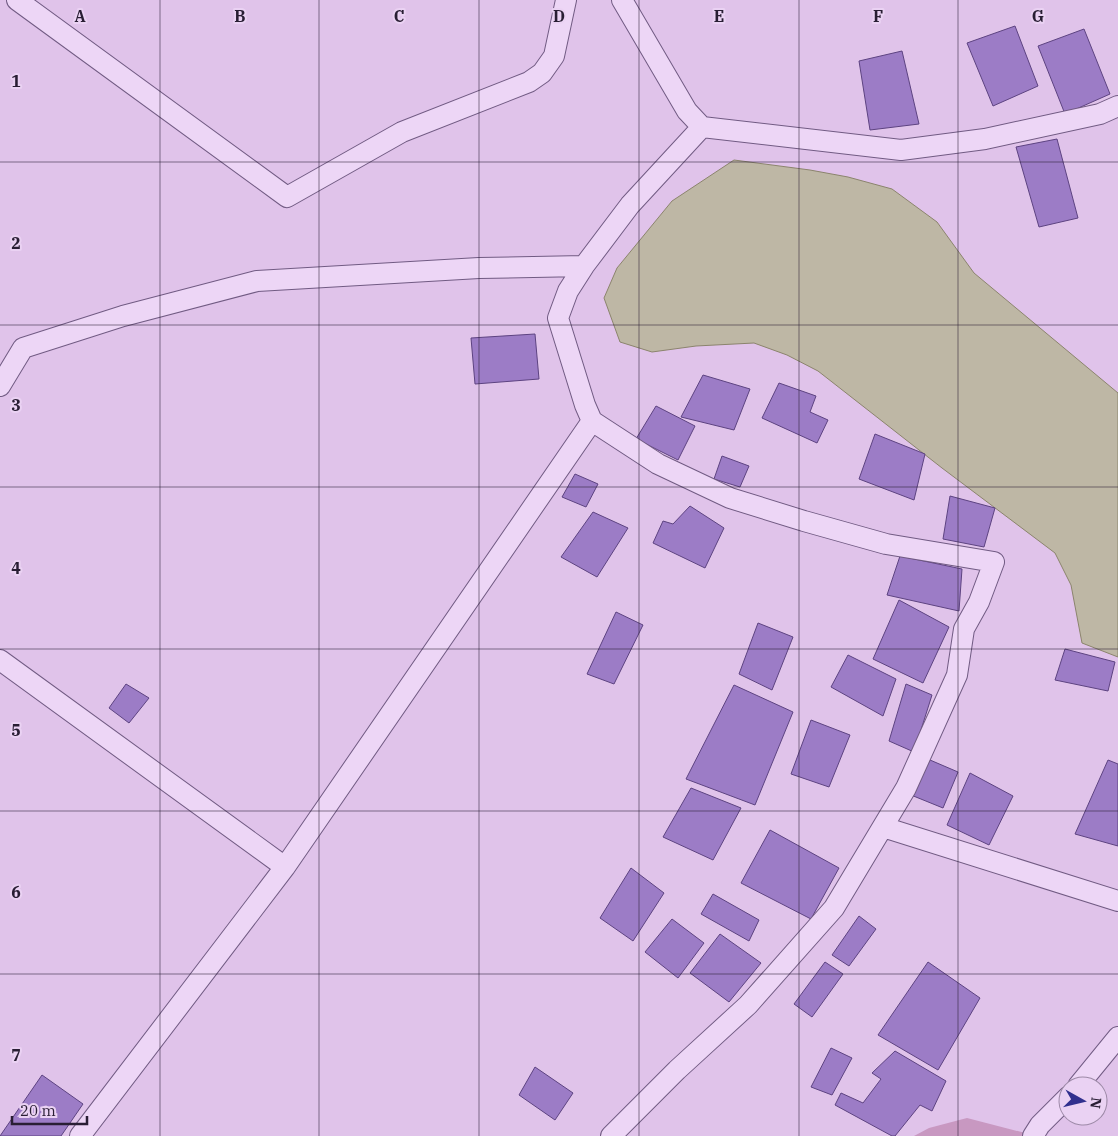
<svg xmlns="http://www.w3.org/2000/svg" width="1118" height="1136" font-family="'IBM Plex Serif',serif">
<style>
.green{fill:#c898c1}
.water{fill:#beb7a5;stroke:#8b846d}
.building{fill:#9c7cc6;stroke:#5d4381}
.lines{fill:none;stroke-linecap:round;stroke-linejoin:round}
.minor-casing{stroke:#715b83;stroke-width:22}
.minor{stroke:#edd6f6;stroke-width:20}
.grid{fill:none;stroke:#291e34;stroke-width:1;stroke-opacity:0.55}
.grid-label{font-size:16px;text-anchor:middle;font-weight:bold;fill:#291e34;stroke:#ead2f3;stroke-width:4;stroke-linejoin:round;paint-order:stroke}
</style>
<rect width="100%" height="100%" fill="#e0c3ea"/>
<path class="green" d="M967 1118 1033 1135 1032 1136H914L929 1128Z"/>
<path class="water" d="M734 160 810 170 848 177 892 189 937 222 974 273 1118 393V657L1082 643 1071 585 1055 553 942 468 818 371 787 355 754 343 696 346 652 352 620 342 604 298 617 268 672 201Z"/>
<path class="building" d="M1015 26 1038 86 993 106 967 43Z
M1084 29 1110 94 1065 114 1038 46Z
M902 51 919 124 870 130 859 61Z
M1057 139 1078 218 1039 227 1016 147Z
M535 334 539 379 475 384 471 338Z
M703 375 750 389 734 430 681 417Z
M779 383 816 396 810 412 828 420 817 443 762 418Z
M656 406 695 426 678 460 636 439Z
M875 434 925 454 914 500 859 479Z
M722 456 749 466 740 487 714 479Z
M575 474 598 484 586 507 562 497Z
M950 496 995 508 984 547 943 539Z
M690 506 724 528 705 568 653 543 663 521 673 524Z
M593 512 628 528 597 577 561 557Z
M900 556 962 569 959 611 887 595Z
M899 600 949 627 923 683 873 659Z
M616 612 643 625 614 684 587 674Z
M758 623 793 637 772 690 739 674Z
M1065 649 1115 662 1108 691 1055 680Z
M848 655 896 679 883 716 831 687Z
M126 684 149 698 129 723 109 708Z
M906 684 932 695 914 752 889 741Z
M734 685 793 712 755 805 686 779Z
M811 720 850 735 829 787 791 774Z
M930 760 958 772 943 808 911 795Z
M1108 760 1118 764V846L1075 834Z
M970 773 1013 796 989 845 947 825Z
M691 788 741 808 713 860 663 837Z
M770 830 839 868 811 919 741 883Z
M631 868 664 893 633 941 600 918Z
M713 894 759 920 749 941 701 914Z
M859 916 876 929 849 966 832 955Z
M672 919 704 943 678 978 645 952Z
M720 934 761 963 729 1002 690 973Z
M825 962 843 974 812 1017 794 1004Z
M928 962 980 998 938 1070 878 1035Z
M831 1048 852 1058 832 1095 811 1087Z
M895 1051 946 1081 932 1111 920 1105 895 1136H892L835 1105 841 1093 863 1103 881 1079 872 1073Z
M535 1067 573 1093 555 1120 519 1095Z
M42 1075 83 1104 61 1136H0Z"/>
<g class="lines">
<defs>
<path id="minor" d="M17 0 287 197 402 132 529 82 542 73 554 56 566 0
M622 0 687 111 702 127 901 150 985 139 1100 114 1118 106
M0 386 23 348 123 316 257 281 479 268 584 266
M0 660 285 867
M883 827 1118 901
M1078 1086 1118 1037
M80 1136 285 867 592 421
M611 1136 677 1070 748 1005 834 908 906 788 957 675 964 629 979 602 994 562 886 544 804 521 730 498 658 464 592 421 585 405 558 318 568 291 584 266 630 205 702 127
M1033 1136 1040 1125 1068 1097"/>
</defs>
<use href="#minor" class="minor-casing"/>
<use href="#minor" class="minor"/>
</g>
<path class="grid" d="M160 0V1136M319 0V1136M479 0V1136M639 0V1136M799 0V1136M958 0V1136M0 162H1118M0 325H1118M0 487H1118M0 649H1118M0 811H1118M0 974H1118"/>
<g class="grid-label">
<text x="80" y="22">A</text>
<text x="240" y="22">B</text>
<text x="399" y="22">C</text>
<text x="559" y="22">D</text>
<text x="719" y="22">E</text>
<text x="878" y="22">F</text>
<text x="1038" y="22">G</text>
<text x="16" y="87">1</text>
<text x="16" y="249">2</text>
<text x="16" y="411">3</text>
<text x="16" y="574">4</text>
<text x="16" y="736">5</text>
<text x="16" y="898">6</text>
<text x="16" y="1061">7</text>
</g>
<g transform="translate(1083 1101) rotate(98)"><circle r="24" fill="#ead2f3" stroke="#9d8aa7"/>
<path d="M0-4L9 19L0 12L-9 19Z" fill="#31308e"/>
<text y="-8" font-size="14" font-weight="bold" text-anchor="middle" fill="#291e34">N</text>
</g>
<path d="M12 1116v8h75v-8" fill="none" stroke="#291e34" stroke-width="2.5"/>
<text x="20" y="1116" font-size="15" fill="#291e34" stroke="#ead2f3" stroke-width="4" paint-order="stroke">20 m</text>
</svg>
